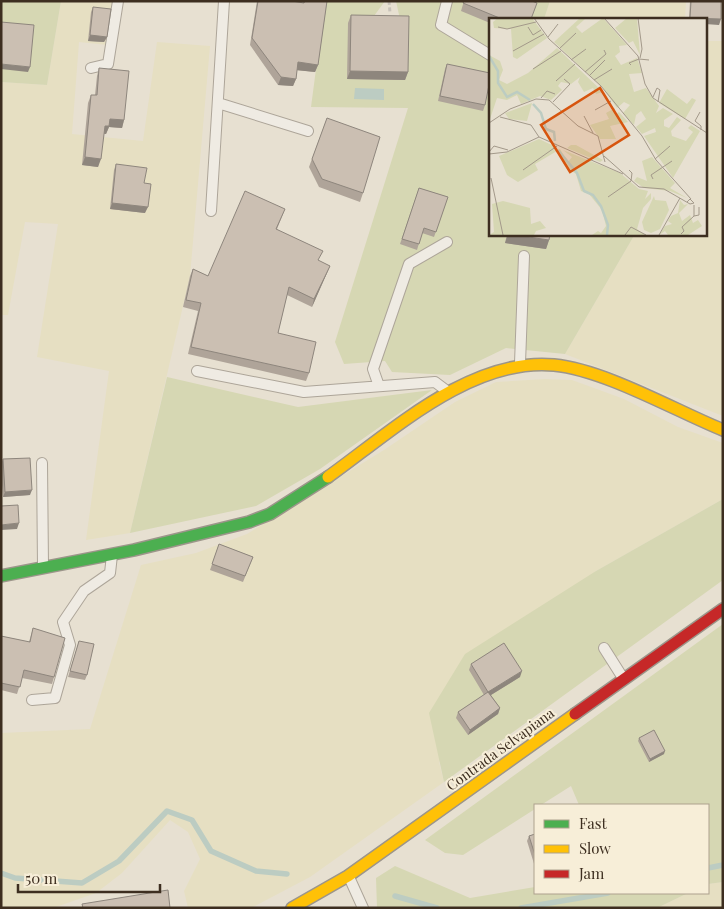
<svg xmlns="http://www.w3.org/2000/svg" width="724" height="909" font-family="'Playfair Display',serif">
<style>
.farmland{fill:#e6dfc2}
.green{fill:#d6d7b3}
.water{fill:#bcccc2}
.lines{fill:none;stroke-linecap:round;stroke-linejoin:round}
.stream{stroke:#bcccc2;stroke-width:5.5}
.lane-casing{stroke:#ada599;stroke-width:12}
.fast-casing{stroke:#9c958a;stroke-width:14}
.slow-casing{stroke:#9c958a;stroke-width:14}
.jam-casing{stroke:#9c958a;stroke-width:14}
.path{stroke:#c8c2b9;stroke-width:3;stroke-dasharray:4 2.5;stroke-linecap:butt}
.lane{stroke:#efebe3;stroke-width:10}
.fast{stroke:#4caf50;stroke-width:11}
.slow{stroke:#ffc107;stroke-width:11}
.jam{stroke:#c62828;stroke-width:11}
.wall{fill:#afa499}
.shaded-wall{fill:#8e867d}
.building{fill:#cbbfb2;stroke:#8e867d}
.labels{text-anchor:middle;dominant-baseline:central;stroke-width:4;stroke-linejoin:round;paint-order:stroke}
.street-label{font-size:14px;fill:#3d2e20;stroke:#f7eed8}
.inset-river{fill:none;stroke:#bcccc2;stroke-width:2.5}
.inset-road{fill:none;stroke:#a3998a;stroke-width:1}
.view{fill:#d7550e;fill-opacity:0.15;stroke:#d7550e;stroke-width:2.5}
.inset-edge{fill:none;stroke:#3d2e20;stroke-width:2.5}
</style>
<rect width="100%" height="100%" fill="#e7e0d1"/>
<path class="farmland" d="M61 1H114L108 45 79 42 72 134 143 141 157 42 210 46 190 276 130 533 86 540 109 371 37 357 58 224 25 222 8 315H1V82L47 85Z
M550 1H686L685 19H544Z
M705 41H723V416L565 354 635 234H705Z
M545 379 572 380 624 399 678 427 723 443V499L596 571 439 762 444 782 310 877 251 908H188L184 891 200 859 188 832 170 820 122 873 96 893 53 908H1V733L90 729 141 565 196 553 247 534 384 450 455 402 496 382Z
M723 882V908H657L688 893H708V884Z"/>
<path class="green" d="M1 1H61L47 85 1 82Z
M325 1H385L374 16 401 24 396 1H550L544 19H490V234H635L565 354 506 348 450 375 392 372 385 361 344 364 335 342 408 108 311 107Z
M167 377 298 407 432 390 320 469 256 506 130 533Z
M723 499V580L444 782 429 713 465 654 596 571Z
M723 624V882L708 884V805H579L571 786 541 805H535V809L463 855 445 853 425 840Z
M395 866 470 898 535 887V893H688L657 908H377L376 878Z"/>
<path class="water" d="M355 88 384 89V100L354 99Z"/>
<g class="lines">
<path class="stream" d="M708 868 723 865
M1 873 15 878 82 883 119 861 167 811 192 820 211 851 256 871 287 874
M395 896 437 908
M521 908 608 893"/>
<defs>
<path id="lane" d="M447 1 441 25 490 55
M91 68 108 64 118 1
M218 103 308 131
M211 211 224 1
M520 363 524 256
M197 371 304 392 435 382 447 391
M379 386 373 369 409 264 447 242
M42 463 43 566
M604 648 623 678
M32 700 55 698 70 645 63 622 84 591 110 573 112 555
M349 877 363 908"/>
<path id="fast" d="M1 576 134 550 249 522 270 514 328 477"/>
<path id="slow" d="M328 477C391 432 471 357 554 365 605 370 674 410 723 430
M292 908 348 876 575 714"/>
<path id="jam" d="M575 714 723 609"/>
</defs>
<use href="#lane" class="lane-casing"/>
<use href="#fast" class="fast-casing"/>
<use href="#slow" class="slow-casing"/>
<use href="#jam" class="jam-casing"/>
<path class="path" d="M389 1 390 13"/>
<use href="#lane" class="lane"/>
<use href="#fast" class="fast"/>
<use href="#slow" class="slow"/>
<use href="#jam" class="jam"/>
</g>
<path class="wall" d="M257 1H292L303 3V1H327L318 65 315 72 297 70 296 79 293 86 278 85 250 45Z
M464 1 531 19H490V23L461 11Z
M690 1H721L719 25 705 19H689Z
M93 7 107 37 104 42 88 41 91 12Z
M351 15 408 72 405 80 347 79 348 23Z
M447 64 485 105 483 111 438 101 445 69Z
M99 68 124 120 122 128 109 127 106 134H104L98 167 82 165 88 103 91 95H95L97 76Z
M327 118 363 193 360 202 319 187 309 167Z
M116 164 144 183 145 213 110 209 114 170Z
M419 188 448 197 434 237 422 233 417 250 400 244Z
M285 209 277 229 319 261 330 266 312 307 287 295 278 333 309 373 306 381 188 354 198 311 183 307 190 276 193 269 208 276Z
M507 234H550L549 240 546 249 505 243Z
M3 459 30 495 3 497 1 473V464Z
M219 544 253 557 243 582 210 570Z
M33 628 54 677 52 684 22 678 17 694 1 690V636L29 642Z
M79 641 87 675 85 680 68 677Z
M471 664 520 677 491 695 500 708 498 714 468 735 456 718 458 712 484 695 469 670Z
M639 738 664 754 649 762 638 741Z
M535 834V867L527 841 529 836Z"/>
<path class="shaded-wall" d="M690 18 721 19 719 25 705 24V19Z
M90 35 107 37 104 42 88 41Z
M298 62 318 65 315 72 295 70Z
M1 64 30 67 28 72 1 69Z
M350 71 408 72 405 80 347 79Z
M281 77 296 79 293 86 278 85Z
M110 119 124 120 122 128 109 127 106 134 102 133 105 126Z
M85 157 101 159 98 167 82 165Z
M112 203 148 207 145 213 110 209Z
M508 234 549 240 546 249 505 243Z
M330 266 327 273 312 307 314 299Z
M32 490 30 495 3 497 5 492Z
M19 523 17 529 1 530V525Z
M522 671 520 677 486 698 488 692Z
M500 708 498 714 468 735 470 730Z
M665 751 664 754 649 762 650 759Z"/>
<path class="building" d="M258 1H292L304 3 305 1H327L318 65 298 62 296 79 281 77 252 38Z
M464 1H532L537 3 531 19H502L463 3Z
M691 1H721V19L690 18Z
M93 7 111 9 107 37 90 35Z
M351 15 409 16 408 72 350 71Z
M1 22 34 25 30 67 1 64Z
M447 64 490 73V80L485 105 440 96Z
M99 68 129 71 124 120 110 119 109 126H105L101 159 85 157 91 95H97Z
M327 118 380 137 363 193 322 179 312 159Z
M116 164 147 168 144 183 151 184 148 207 112 203Z
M419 188 448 197 436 232 424 228 419 244 402 239Z
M245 191 285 209 276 229 323 251 318 260 330 266 314 299 289 287 278 333 316 342 309 373 191 347 201 303 186 300 193 269 208 276Z
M509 234H550L549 240 508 234Z
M30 458 32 490 5 492 3 459Z
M18 505 19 523 1 525V506Z
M219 544 253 557 245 576 212 564Z
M33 628 65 638 54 677 24 670 20 687 1 683V636L30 642Z
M79 641 94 644 87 675 70 671Z
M504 643 522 671 488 692 471 664Z
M488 692 500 708 470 730 458 712Z
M654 730 665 751 650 759 639 738Z
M535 834V855L529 836Z
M168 890 170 908H83L82 904Z"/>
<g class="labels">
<g class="street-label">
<text transform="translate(500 749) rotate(-36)">Contrada Selvapiana</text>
</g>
</g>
<g transform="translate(489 18)">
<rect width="218" height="218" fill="#e7e0d1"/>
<path d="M9 0H43L58 20 28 41 24 39 22 11 5 10 4 4ZM91 0 96 1 87 9 93 15 114 0 138 27 130 28 131 34 126 38 132 47 148 40 153 55 140 56 145 74 157 70 170 88 167 95 174 90 184 96 175 102V108L180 110 188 99 192 102 182 113 183 118 197 123 204 114 199 110 202 107 211 113 184 160 155 118 167 114 166 110 153 116 147 109 157 101 152 93 147 97 145 107 134 95 141 87 135 84 128 90 113 69 65 24ZM138 0H148L151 37 144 23 140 25 126 10ZM68 30 114 74 107 76 104 70 95 74 89 64 91 59 82 66 72 64 69 68 73 72 62 82 51 78 32 86 28 77 18 82 8 80 0 104V37L11 43 14 52 10 62 18 66 39 55ZM178 71 198 86 203 80 207 82 196 101 170 85ZM43 85 38 103 20 101 16 95ZM126 90V97L130 94 139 104 121 108 127 121H111L101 107 120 101 117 95ZM50 121 65 128 66 133 71 131 79 144 83 139 74 132 131 155 150 171 159 173 156 181 162 175V181L154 190 148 211 156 217H103L109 213 112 215 117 208 113 192 100 176 92 173 87 156 76 148 68 133 46 146 49 152 29 164 18 157 10 138ZM82 127H87L114 142 111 144 78 130ZM163 139 186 165 181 170 198 180 181 173 155 170 145 163 148 159 158 163 153 143ZM165 178 166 182 177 183 180 192 171 211 162 215 155 212 153 204ZM191 182 195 187 199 186 190 195 193 203 201 197 204 205 209 202 213 208 199 217H179L176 213 170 217 176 208 183 206 179 203 182 198 189 195ZM14 183 41 190 42 206 51 203 57 210 47 213 45 217H0L5 214 3 186Z" fill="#d6d7b3"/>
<path class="inset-river" d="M0 38 9 53V65L18 79 28 74 41 82M44 86 52 95 57 111 65 114 66 123M69 132 88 155 95 173 104 177 112 188 119 207 118 217"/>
<path class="inset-road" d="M45 0 60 21 112 68 153 118 167 142 202 181M115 0 149 38 156 66 164 80 218 115M149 0 153 31 151 40M9 9 18 11 47 4M39 9 44 17 52 12M59 19 69 6M70 31 87 15M24 33 55 16M82 42 97 31M142 47 140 45 150 41 160 42M44 51 72 33M96 54 117 36 115 32M100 58 116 42M105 62 123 51M67 63 86 46M164 79 168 70 171 72 169 84M52 80 58 73 66 76M64 84 81 66 75 61M106 92 122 83M211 94 206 103 212 108V112M95 98 104 115M11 99 42 107 50 119M0 105 21 91 47 81 60 82 89 108 109 118 116 144M0 134 5 128 19 132M0 136 18 134 50 119 134 156M115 138 150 169 175 171 201 186 205 185 201 181 198 184M166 141 181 128M34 152 68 128M2 160 14 217M164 161 162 157 183 143M119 179 142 163 143 155 140 152M205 187V198L210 197V189M192 216 195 213 193 209 205 198M136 217 142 209 157 217M170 217 191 180"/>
<path class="view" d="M111 70 140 117 81 154 52 107Z"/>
<rect width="218" height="218" class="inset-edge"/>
</g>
<rect width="724" height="909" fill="none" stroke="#3d2e20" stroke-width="5"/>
<rect x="534" y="804" width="175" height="90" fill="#f7eed8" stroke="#ada18e"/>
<rect x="544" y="820" width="25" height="8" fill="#4caf50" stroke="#ada18e"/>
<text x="579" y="829" font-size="15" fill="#3d2e20">Fast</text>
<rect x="544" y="845" width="25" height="8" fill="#ffc107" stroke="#ada18e"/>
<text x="579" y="854" font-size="15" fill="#3d2e20">Slow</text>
<rect x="544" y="870" width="25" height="8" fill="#c62828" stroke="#ada18e"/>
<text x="579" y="879" font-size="15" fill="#3d2e20">Jam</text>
<path d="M18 884v8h142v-8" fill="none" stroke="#3d2e20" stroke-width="2.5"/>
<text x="25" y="884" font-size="15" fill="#3d2e20" stroke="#f7eed8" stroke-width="4" paint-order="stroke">50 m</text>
</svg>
